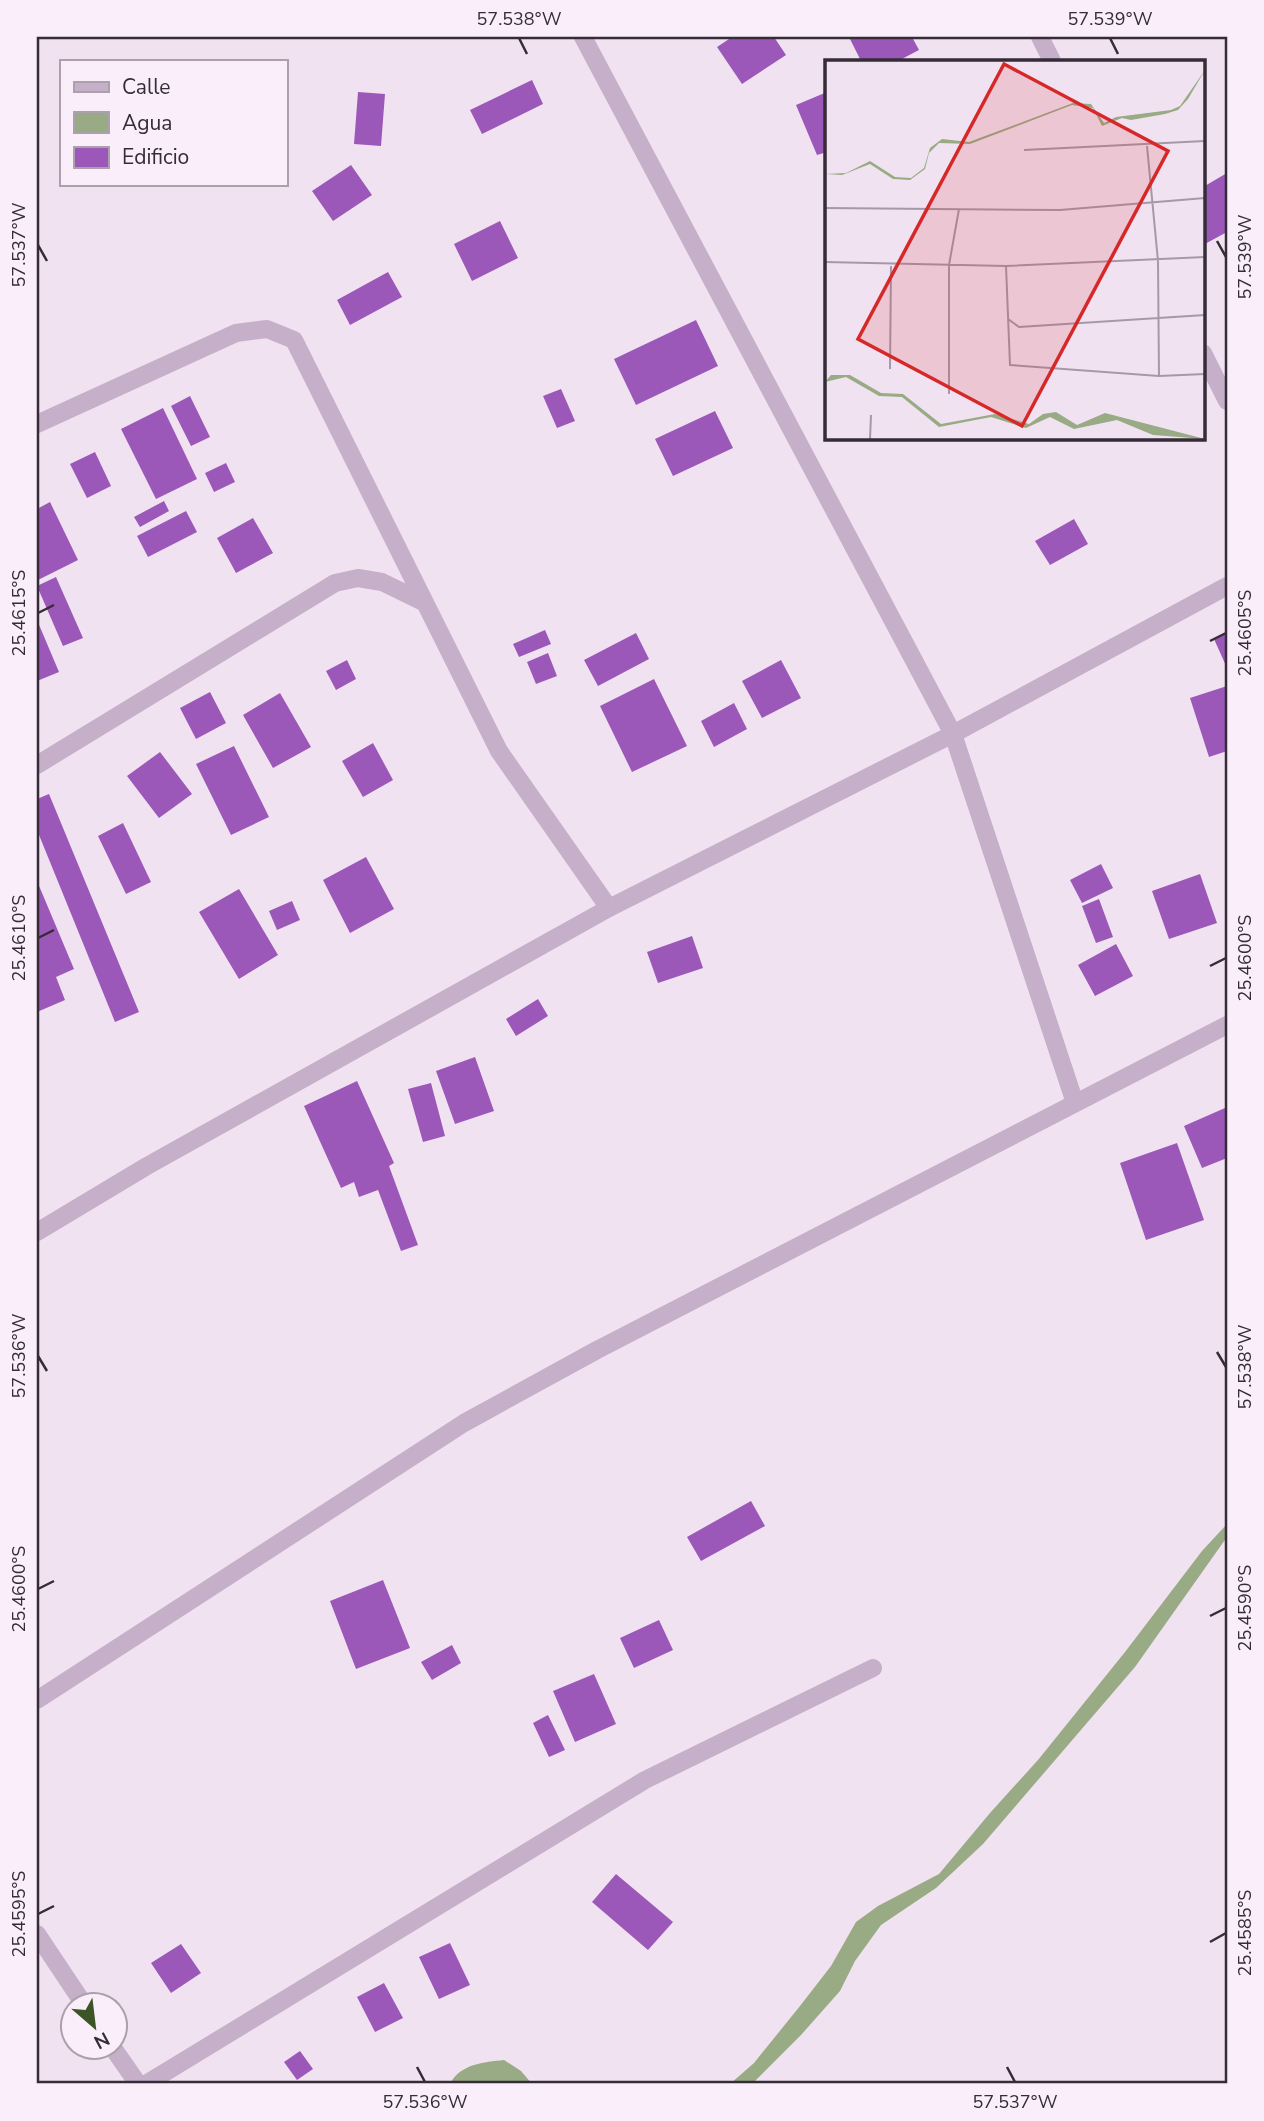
<svg xmlns="http://www.w3.org/2000/svg" width="1264" height="2121" font-family="'Nunito Sans',sans-serif">
<style>
.water{fill:#98ab84}
.building{fill:#9b58b9}
.lines{fill:none;stroke-linecap:round;stroke-linejoin:round}
.minor{stroke:#c6afc8;stroke-width:18}
.ticks{fill:none;stroke:#352c38;stroke-width:2.5}
.inset-road{fill:none;stroke:#a699a7;stroke-width:2}
.view{fill:#d62828;fill-opacity:0.15;stroke:#d62828;stroke-width:3.5}
.inset-edge{fill:none;stroke:#352c38;stroke-width:3.5}
.neatline{fill:none;stroke:#352c38;stroke-width:2.5}
.ticks-label{font-size:18px;text-anchor:middle;fill:#352c38}
</style>
<rect width="100%" height="100%" fill="#f1e2f1"/>
<path class="water" d="M1227 1524V1537L1135 1667 983 1844 936 1888 881 1925 855 1961 840 1991 801 2035 752 2084H730L754 2063 800 2006 831 1966 856 1922 878 1906 939 1874 990 1813 1038 1760 1125 1652 1202 1551Z
M504 2060 521 2071 532 2084H501L488 2081 475 2084H450C460 2064 484 2062 504 2060Z"/>
<path class="building" d="M732 37H774L786 55 742 84 717 47Z
M849 37H912L919 50 898 61H861Z
M532 80 543 104 482 134 470 110Z
M358 92 385 94 381 146 354 144Z
M827 92V152L817 155 796 105Z
M351 165 372 195 333 221 312 191Z
M1227 173V232L1203 245V187Z
M500 221 518 258 472 281 454 244Z
M388 272 402 297 350 325 337 300Z
M696 320 718 366 636 405 614 359Z
M561 389 575 421 557 428 543 396Z
M190 396 210 437 191 446 171 406Z
M163 408 197 479 156 499 121 429Z
M715 411 733 448 673 476 655 439Z
M95 452 111 486 87 498 70 464Z
M226 463 235 482 214 492 205 473Z
M164 501 169 511 140 527 134 517Z
M50 502 78 560 38 580 37 509Z
M186 511 197 532 148 557 137 536Z
M253 518 273 553 236 573 217 538Z
M1074 519 1088 544 1050 565 1035 541Z
M56 577 83 638 63 646 37 586Z
M37 620 59 672 37 681Z
M545 630 551 644 519 657 513 644Z
M636 633 649 659 598 686 584 660Z
M1227 633V668L1214 639Z
M548 653 557 676 536 684 527 662Z
M347 660 356 679 336 690 326 671Z
M781 660 801 698 762 718 742 681Z
M654 679 687 746 632 772 600 706Z
M1227 686V751L1209 757 1190 698Z
M210 692 226 723 196 739 180 708Z
M280 693 311 747 273 768 243 715Z
M734 703 747 729 714 747 701 721Z
M373 743 393 780 363 797 342 761Z
M234 746 269 817 231 835 196 764Z
M160 752 192 794 159 818 127 776Z
M49 794 139 1012 115 1022 37 830V799Z
M123 823 151 882 126 894 98 836Z
M366 857 394 909 350 933 323 880Z
M1101 864 1113 888 1082 903 1070 880Z
M1200 874 1217 923 1169 939 1152 891Z
M37 881 74 969 56 977 65 1000 37 1012Z
M239 889 278 955 239 979 199 912Z
M1099 899 1113 937 1096 943 1082 906Z
M292 901 300 920 277 930 269 911Z
M692 936 703 968 658 983 647 952Z
M1116 944 1133 976 1095 996 1078 965Z
M538 999 548 1016 516 1036 506 1019Z
M475 1057 494 1111 455 1124 436 1071Z
M357 1081 394 1163 389 1166 418 1245 401 1251 378 1190 359 1197 354 1182 341 1188 304 1106Z
M431 1083 445 1136 423 1142 408 1089Z
M1225 1108 1227 1113V1158L1202 1168 1184 1126Z
M1177 1143 1204 1220 1146 1240 1120 1163Z
M751 1501 765 1526 701 1561 687 1537Z
M383 1580 410 1648 356 1669 330 1601Z
M659 1620 673 1650 634 1668 620 1638Z
M452 1645 461 1663 432 1680 421 1662Z
M594 1674 616 1724 575 1742 553 1691Z
M548 1715 565 1750 549 1757 533 1723Z
M616 1874 673 1922 648 1950 592 1902Z
M450 1943 470 1985 439 1999 419 1957Z
M181 1944 201 1973 171 1993 151 1963Z
M384 1983 403 2018 375 2032 357 1997Z
M300 2051 313 2069 297 2080 284 2062Z"/>
<g class="lines">
<path class="minor" d="M583 37 953 734 1075 1103
M1040 37 1052 61
M1203 353 1227 401
M37 424 236 333 267 329 294 340 499 751 609 908
M37 765 335 583 358 578 382 582 423 602
M37 1232 147 1166 609 908 953 734 1227 586
M37 1700 464 1423 597 1350 1227 1025
M37 1934 85 2006
M113 2048 138 2084
M146 2084 645 1780 873 1668"/>
</g>
<path class="ticks" d="M519 38 527 54M1110 38 1118 54M1217 241 1226 257M38 245 47 261M38 613 54 605M1210 641 1226 633M38 938 54 930M1210 966 1226 958M1217 1352 1226 1367M38 1356 47 1371M38 1589 54 1581M1210 1616 1226 1608M38 1914 54 1906M1210 1942 1226 1933M417 2067 425 2082M1007 2067 1015 2082"/>
<g transform="translate(825 60)">
<rect width="380" height="380" fill="#f1e2f1"/>
<path d="M380 10 363 39 353 50 340 54 306 60 297 58 277 66 268 48 247 45 145 84 114 83 104 93 100 109 85 120 68 119 45 104 17 115 0 114 21 113 45 101 70 117 86 118 99 108 105 88 117 79 144 82 248 43 266 44 279 63 291 57 346 50 355 46ZM25 315 56 333 78 334 116 364 170 354 204 364 218 354 231 352 252 365 280 353 380 379 328 375 292 360 249 369 225 357 201 368 166 357 114 367 77 337 54 336 21 317 0 322 6 315Z" fill="#98ab84"/>
<path class="inset-road" d="M322 86 333 201 334 316M199 90 380 81M0 148 235 150 380 138M0 202 181 206 380 197M181 206 185 305 334 316 380 314M183 259 194 267 380 255M65 309 66 206M124 334V205L134 149M45 379 46 355"/>
<path class="view" d="M179 4 343 91 197 366 33 279Z"/>
<rect width="380" height="380" class="inset-edge"/>
</g>
<rect width="1264" height="2121" fill="none" stroke="#f9eef9" stroke-width="77"/>
<rect x="60" y="60" width="228" height="126" fill="#f9eef9" stroke="#aba0ac" stroke-width="2"/>
<rect x="74" y="82" width="35" height="10" fill="#c6afc8" stroke="#aba0ac" stroke-width="2"/>
<text x="122" y="94" font-size="21" fill="#352c38">Calle</text>
<rect x="74" y="112" width="35" height="21" fill="#98ab84" stroke="#aba0ac" stroke-width="2"/>
<text x="122" y="130" font-size="21" fill="#352c38">Agua</text>
<rect x="74" y="147" width="35" height="21" fill="#9b58b9" stroke="#aba0ac" stroke-width="2"/>
<text x="122" y="164" font-size="21" fill="#352c38">Edificio</text>
<g transform="translate(94 2026) rotate(152)"><circle r="33" fill="#f9eef9" stroke="#aba0ac" stroke-width="2"/>
<path d="M0-5L12 26L0 18L-12 26Z" fill="#3d5526"/>
<text y="-10" font-size="19" font-weight="bold" text-anchor="middle" fill="#352c38">N</text>
</g>
<rect x="38" y="38" width="1188" height="2044" class="neatline"/>
<g class="ticks-label">
<text x="519" y="25">57.538°W</text>
<text x="1110" y="25">57.539°W</text>
<text transform="translate(19 245) rotate(-90)" y="6">57.537°W</text>
<text transform="translate(1245 257) rotate(-90)" y="6">57.539°W</text>
<text transform="translate(19 613) rotate(-90)" y="6">25.4615°S</text>
<text transform="translate(1245 633) rotate(-90)" y="6">25.4605°S</text>
<text transform="translate(19 938) rotate(-90)" y="6">25.4610°S</text>
<text transform="translate(1245 958) rotate(-90)" y="6">25.4600°S</text>
<text transform="translate(19 1356) rotate(-90)" y="6">57.536°W</text>
<text transform="translate(1245 1367) rotate(-90)" y="6">57.538°W</text>
<text transform="translate(19 1589) rotate(-90)" y="6">25.4600°S</text>
<text transform="translate(1245 1608) rotate(-90)" y="6">25.4590°S</text>
<text transform="translate(19 1914) rotate(-90)" y="6">25.4595°S</text>
<text transform="translate(1245 1933) rotate(-90)" y="6">25.4585°S</text>
<text x="425" y="2108">57.536°W</text>
<text x="1015" y="2108">57.537°W</text>
</g>
</svg>
